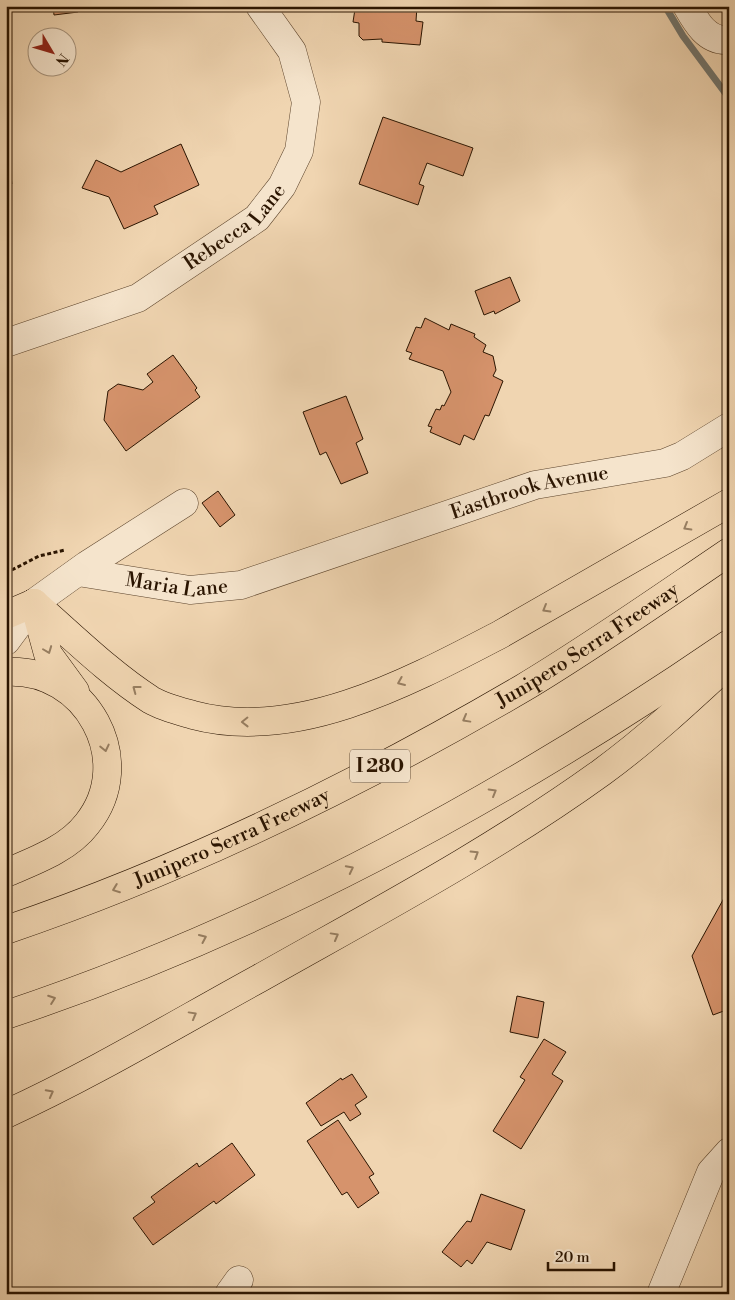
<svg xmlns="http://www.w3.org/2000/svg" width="735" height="1300" font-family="'Libre Bodoni',serif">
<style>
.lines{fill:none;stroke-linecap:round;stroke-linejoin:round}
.stream{stroke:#71756e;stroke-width:7}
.building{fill:#d6936c;stroke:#2a1400}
.minor-casing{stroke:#5c442c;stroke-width:29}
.major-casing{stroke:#2a1400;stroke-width:29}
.highway-casing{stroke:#2a1400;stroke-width:29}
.path{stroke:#2a1400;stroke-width:3;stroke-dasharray:4 2.5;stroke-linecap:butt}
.minor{stroke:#f5e4cc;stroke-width:28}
.major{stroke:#f0d5b1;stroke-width:28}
.highway{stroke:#f0d5b1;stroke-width:28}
.oneway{stroke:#977e61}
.labels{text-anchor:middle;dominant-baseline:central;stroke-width:4.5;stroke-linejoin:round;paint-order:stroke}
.shield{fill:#f5e4cc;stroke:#67523d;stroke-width:1}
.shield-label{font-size:19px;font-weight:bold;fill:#2a1400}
.street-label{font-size:20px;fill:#2a1400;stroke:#f5e4cc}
</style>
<rect width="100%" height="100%" fill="#f0d5b1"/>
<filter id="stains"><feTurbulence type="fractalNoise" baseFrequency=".004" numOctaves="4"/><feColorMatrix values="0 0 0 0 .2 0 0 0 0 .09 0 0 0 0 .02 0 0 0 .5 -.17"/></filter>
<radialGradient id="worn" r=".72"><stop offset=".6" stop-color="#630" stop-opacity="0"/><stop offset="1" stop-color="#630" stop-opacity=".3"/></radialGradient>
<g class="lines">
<path class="stream" d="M665 6 683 36 729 98"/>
</g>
<path class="building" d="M53 6H77L78 12 54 15Z
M346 6H417L416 21 423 22 420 45 382 42V39L363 40 359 36V23L353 22 355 9Z
M383 117 473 148 463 176 427 163 419 184 424 186 418 205 359 184Z
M6 135 12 184 6 185Z
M181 144 199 185 154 206 158 214 124 229 109 197 82 188 96 160 121 172Z
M510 277 520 301 495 314 494 311 484 315 475 291Z
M425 318 449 330 451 324 475 334 474 337 486 345 483 352 493 356 496 370 493 376 503 381 489 416 485 415 474 440 464 435 460 445 430 432 432 427 428 426 436 409 440 410 442 405 444 406 451 392 443 371 409 359 412 353 406 351 416 327 421 328Z
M173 355 197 388 195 390 200 397 126 451 104 420 108 391 118 384 143 390 153 382 147 374Z
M346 396 363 439 356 443 368 473 341 484 326 452 320 455 303 412Z
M218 491 235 515 220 527 202 503Z
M729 889V951L724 959 729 972V1009L713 1015 692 956Z
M517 996 544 1002 538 1038 510 1032Z
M544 1039 566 1052 552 1074 563 1081 521 1149 493 1131 525 1080 520 1077Z
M352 1074 367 1097 355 1105 361 1114 350 1121 344 1112 321 1126 306 1103 341 1078 342 1080Z
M338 1120 374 1174 369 1177 379 1193 358 1208 347 1192 342 1195 307 1141Z
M232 1143 255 1175 216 1204 214 1201 153 1245 133 1218 155 1202 151 1197 197 1163 199 1167Z
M481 1194 525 1210 511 1250 487 1242 472 1264 467 1260 461 1267 442 1252 467 1221 471 1222Z"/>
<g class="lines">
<defs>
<g id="minor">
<path d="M687 6C696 22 707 42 729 40"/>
<path id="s1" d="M6 343 138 298 257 218 282 186 299 151 306 102 292 51 260 6"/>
<path id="s2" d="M78 572 190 590 241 585 535 485 665 463 682 456 729 427"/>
<path d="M6 641 34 603 87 565 184 503"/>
<path d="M229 1294 239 1280"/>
<path d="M661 1294 711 1172 729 1152"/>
</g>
<path id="major" d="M6 615 34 603"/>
<g id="highway">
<path d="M34 603C72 636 109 673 151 700 163 707 179 711 193 715 297 743 411 681 501 634L729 503"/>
<path d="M34 603 48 654 75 691"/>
<path d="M6 672C86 667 138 761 87 824 68 849 34 861 6 873"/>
<path id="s3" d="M6 930C186 869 359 784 523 688 593 646 661 598 729 552"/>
<path d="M6 1015C264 929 506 797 729 644"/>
<path d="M6 1114C93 1074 176 1024 260 978 375 913 494 850 602 772 647 739 688 701 729 663"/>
</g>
</defs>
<use href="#minor" class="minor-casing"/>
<use href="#major" class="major-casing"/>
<use href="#highway" class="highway-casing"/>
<path class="path" d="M6 573 39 556 65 550"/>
<use href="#minor" class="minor"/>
<use href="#major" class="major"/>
<use href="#highway" class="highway"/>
</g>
<defs><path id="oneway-chevron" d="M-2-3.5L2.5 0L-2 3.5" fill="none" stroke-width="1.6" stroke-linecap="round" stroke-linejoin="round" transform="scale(1.25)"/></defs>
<g class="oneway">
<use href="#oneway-chevron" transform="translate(687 527) rotate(150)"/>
<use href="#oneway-chevron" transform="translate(546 609) rotate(150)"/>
<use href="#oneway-chevron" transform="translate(48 650) rotate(69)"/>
<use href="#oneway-chevron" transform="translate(401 682) rotate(157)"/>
<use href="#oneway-chevron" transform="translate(136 689) rotate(-143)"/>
<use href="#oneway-chevron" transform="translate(466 719) rotate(151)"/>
<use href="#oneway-chevron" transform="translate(245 722) rotate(179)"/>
<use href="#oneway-chevron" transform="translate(105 748) rotate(77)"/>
<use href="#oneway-chevron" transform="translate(493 792) rotate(-30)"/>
<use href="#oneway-chevron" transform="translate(475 854) rotate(-32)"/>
<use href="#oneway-chevron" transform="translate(350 869) rotate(-27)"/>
<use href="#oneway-chevron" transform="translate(116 889) rotate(159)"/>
<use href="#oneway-chevron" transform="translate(335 936) rotate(-29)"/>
<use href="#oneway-chevron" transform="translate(203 938) rotate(-24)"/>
<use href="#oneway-chevron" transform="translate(52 999) rotate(-20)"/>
<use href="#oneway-chevron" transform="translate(193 1015) rotate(-29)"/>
<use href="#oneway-chevron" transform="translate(50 1093) rotate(-28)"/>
</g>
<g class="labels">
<rect class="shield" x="350" y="749.5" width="60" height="33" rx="4"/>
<g class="shield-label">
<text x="380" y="766">I 280</text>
</g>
<g class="street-label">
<text stroke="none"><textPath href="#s1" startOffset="260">Rebecca Lane</textPath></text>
<text stroke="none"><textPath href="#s2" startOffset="468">Eastbrook Avenue</textPath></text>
<text stroke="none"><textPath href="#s2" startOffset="100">Maria Lane</textPath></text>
<text stroke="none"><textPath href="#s3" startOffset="649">Junipero Serra Freeway</textPath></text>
<text stroke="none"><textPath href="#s3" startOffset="244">Junipero Serra Freeway</textPath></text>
</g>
</g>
<rect width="735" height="1300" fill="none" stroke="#f0d5b1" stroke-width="25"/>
<rect x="8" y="8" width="720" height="1285" fill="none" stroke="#2a1400" stroke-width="2.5"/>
<rect x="12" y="12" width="710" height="1275" fill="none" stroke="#2a1400"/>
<g transform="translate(52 52) rotate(128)"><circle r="24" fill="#f5e4cc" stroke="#a4917a"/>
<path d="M0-4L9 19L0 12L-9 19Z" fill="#8f2418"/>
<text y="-8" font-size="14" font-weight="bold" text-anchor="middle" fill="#2a1400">N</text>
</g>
<path d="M548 1262v8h66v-8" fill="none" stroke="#2a1400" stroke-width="2.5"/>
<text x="555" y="1262" font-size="15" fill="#2a1400" stroke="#f5e4cc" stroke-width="4" paint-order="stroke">20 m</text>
<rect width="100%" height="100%" filter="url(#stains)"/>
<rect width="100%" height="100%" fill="url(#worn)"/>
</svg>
